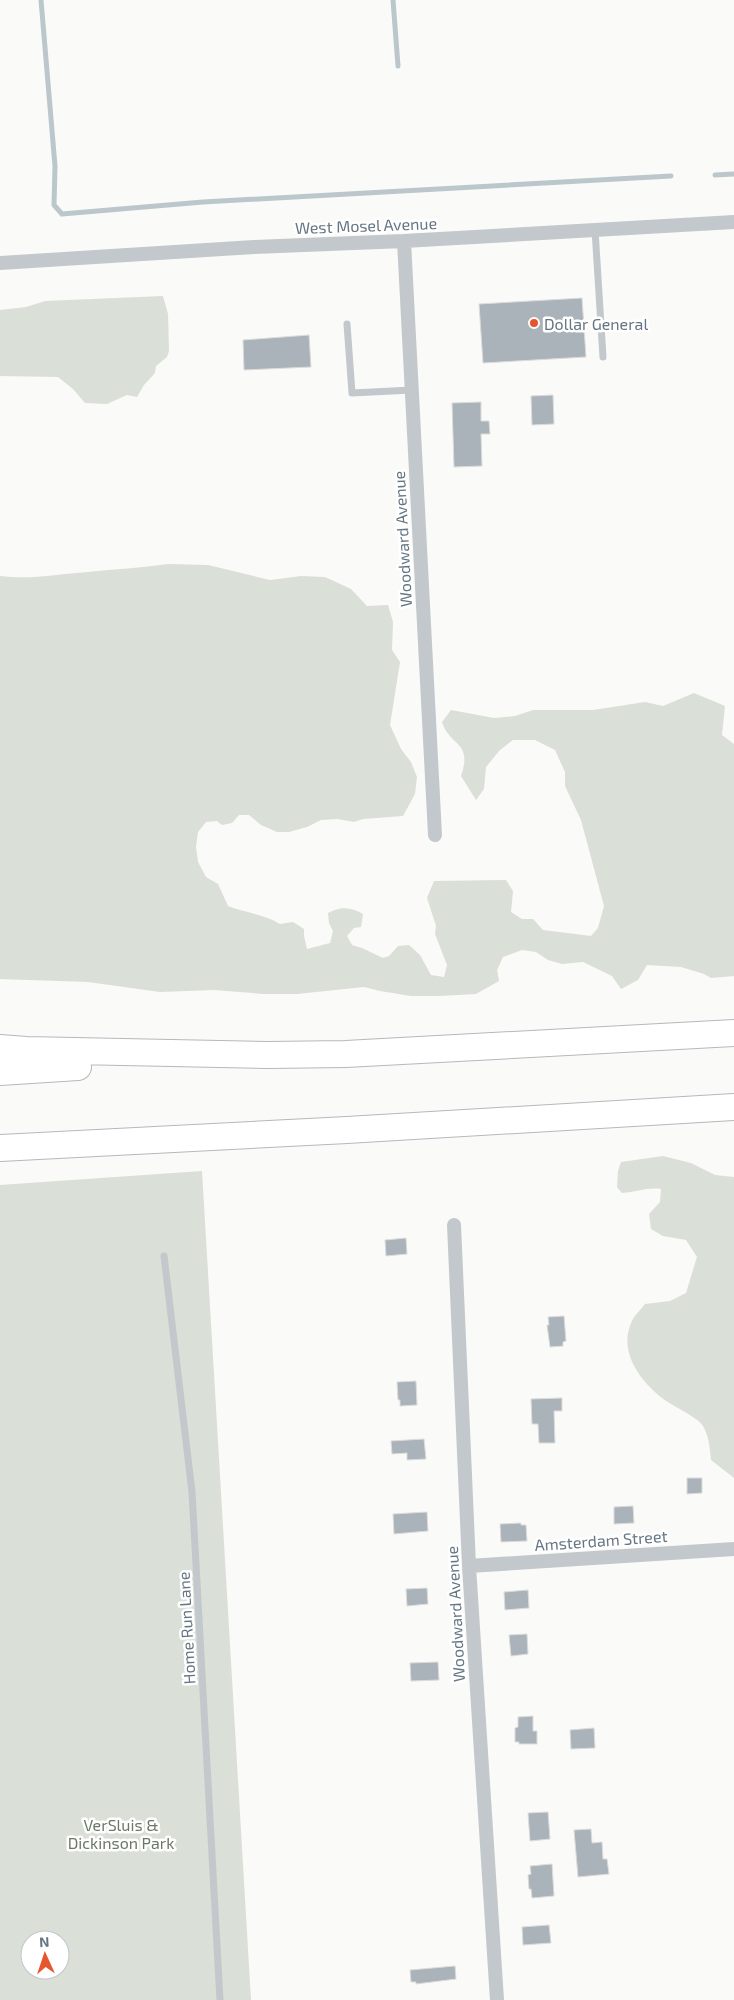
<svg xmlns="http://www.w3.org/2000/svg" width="734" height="2000" font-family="'Exo 2',sans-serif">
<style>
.green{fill:#dadfd7;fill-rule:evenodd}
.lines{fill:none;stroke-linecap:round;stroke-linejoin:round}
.stream{stroke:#bbc7cb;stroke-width:5}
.building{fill:#aab3b9;stroke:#dcdcda}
.highway-casing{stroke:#b4b9bd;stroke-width:28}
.lane{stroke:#c3c8cc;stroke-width:7}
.street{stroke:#c3c8cc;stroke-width:14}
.highway{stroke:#fff;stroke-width:26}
.poi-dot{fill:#e4572e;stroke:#fff;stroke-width:2}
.labels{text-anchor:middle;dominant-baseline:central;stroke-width:5;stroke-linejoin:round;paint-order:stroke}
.street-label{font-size:16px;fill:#657683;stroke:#fff}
.poi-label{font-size:16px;fill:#657683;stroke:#fff;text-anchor:start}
.park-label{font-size:16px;fill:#687a64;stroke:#fff}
</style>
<rect width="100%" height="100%" fill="#fafaf8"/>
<path class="green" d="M163 296 168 314 169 351 167 357 156 366 155 373 144 385 137 397 127 395 107 404 85 403 73 389 58 377 0 376V310L26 307 45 301Z
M168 564 208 565 270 580 301 576 325 577 351 589 367 606 388 605 393 622 392 650 400 662 390 725 401 749 411 762 417 777 415 794 403 816 363 819 354 822 338 819 321 820 307 827 289 832H277L261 825 249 815H239L232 823 222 825 217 821 206 822 198 832 196 847 198 862 206 877 218 884 228 906C245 913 265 914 280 924L293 922 304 929V936L307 949 330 943 333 931 329 923 328 913C341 906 351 907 363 914L361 927 354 928 347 936 352 945 362 948 383 958 389 956 398 946 409 945 420 955 431 975 444 977 447 965 435 934 436 926 427 898 434 881 506 880 513 891 511 912 522 919H533L543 930 591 936 598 928 604 906 581 820 565 786V772L555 750 535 740H513L500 750 486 767 484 789 476 800 461 776C473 741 450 747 442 722L451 710 494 718 515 716 533 710H593L645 702 663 706 694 693 725 706 722 735 734 744V976L711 978 704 974 681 967 647 965 638 980 621 989 612 976 583 962 562 964 548 960 536 952 522 950 503 957 497 970 499 981 476 994 438 996H411L380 991 364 987 297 994H264L214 990 160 992 88 982 0 979V576C30 580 58 574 88 572 115 569 141 568 168 564Z
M663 1156 691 1163 715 1175 734 1177V1478L711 1460C710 1449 709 1436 703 1426 698 1417 672 1406 662 1398 638 1379 617 1349 633 1319 636 1314 641 1309 645 1304L670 1301 686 1293 697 1257 686 1240 663 1236 651 1229 649 1214 660 1202 661 1189C646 1187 637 1192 622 1193L617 1187 618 1171 621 1162Z
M202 1171 251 2000H0V1185ZM30 1940H60V1970H30Z"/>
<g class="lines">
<path class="stream" d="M41 0 55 166 54 205 62 214 203 202 671 176
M393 0 398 66
M715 175 734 174"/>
</g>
<path class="building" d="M582 298 586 357 483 363 479 304Z
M309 335 311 367 244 370 243 340Z
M553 395 554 424 532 425 531 396Z
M481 402V421H489L490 434H481L482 466 454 467 452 403Z
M406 1238 407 1254 386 1256 385 1240Z
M564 1316 566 1341 563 1342V1346L550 1347 547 1325H549L548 1317Z
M416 1381 417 1405 400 1406V1400H398L397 1382Z
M562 1398V1411H554L555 1443H539L538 1424H532L531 1399Z
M424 1439 426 1459 407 1460V1453L392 1454 391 1441Z
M687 1478H702V1493L687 1494Z
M633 1506 634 1523 614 1524V1507Z
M427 1512 428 1531 394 1534 393 1514Z
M521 1523V1525H526L527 1541 501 1542 500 1524Z
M427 1588 428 1604 407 1606 406 1589Z
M528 1590 529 1608 505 1610 504 1592Z
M527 1634 528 1654 511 1656 509 1635Z
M438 1662 439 1680 411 1681 410 1663Z
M533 1716V1731H537V1744H519V1742H515V1728L518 1727V1717Z
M594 1728 595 1748 571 1749 570 1730Z
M548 1812 550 1839 530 1841 528 1813Z
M591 1829 592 1843 602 1842 603 1859H607L609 1874 578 1877 574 1830Z
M552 1864 554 1896 532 1898 531 1889H529L528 1875 531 1874 530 1866Z
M549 1925 551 1943 523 1945 522 1927Z
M455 1966 456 1979 416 1984V1982H411L410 1970Z"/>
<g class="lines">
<defs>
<path id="highway" d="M0 1048 26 1050 268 1055 346 1054 734 1033
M0 1072 78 1067
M0 1148 347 1130 734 1107"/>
</defs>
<use href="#highway" class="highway-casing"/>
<path class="lane" d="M595 230 603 357
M347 324 352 393 412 390
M164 1256 192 1492 220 2000"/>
<path class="street" d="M404 241 435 835
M0 263 254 247 404 241 734 222
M454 1225 469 1566 497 2000
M469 1566 734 1549"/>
<use href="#highway" class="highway"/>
</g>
<circle class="poi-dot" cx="534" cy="323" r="5"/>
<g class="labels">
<g class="street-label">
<text transform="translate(366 225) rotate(-2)">West Mosel Avenue</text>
<text transform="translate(402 539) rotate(-93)">Woodward Avenue</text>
<text transform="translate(601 1540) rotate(-4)">Amsterdam Street</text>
<text transform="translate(455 1614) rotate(-93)">Woodward Avenue</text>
<text transform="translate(186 1628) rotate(-93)">Home Run Lane</text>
</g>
<g class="poi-label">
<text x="544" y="323">Dollar General</text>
</g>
<g class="park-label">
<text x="121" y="1824">VerSluis &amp;<tspan x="121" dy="18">Dickinson Park</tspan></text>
</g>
</g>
<g transform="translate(45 1955) rotate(357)"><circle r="24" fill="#ffffff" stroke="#c1c8cd"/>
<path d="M0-4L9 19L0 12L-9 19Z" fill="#e4572e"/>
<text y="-8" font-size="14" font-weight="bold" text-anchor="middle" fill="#657683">N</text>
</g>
</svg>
